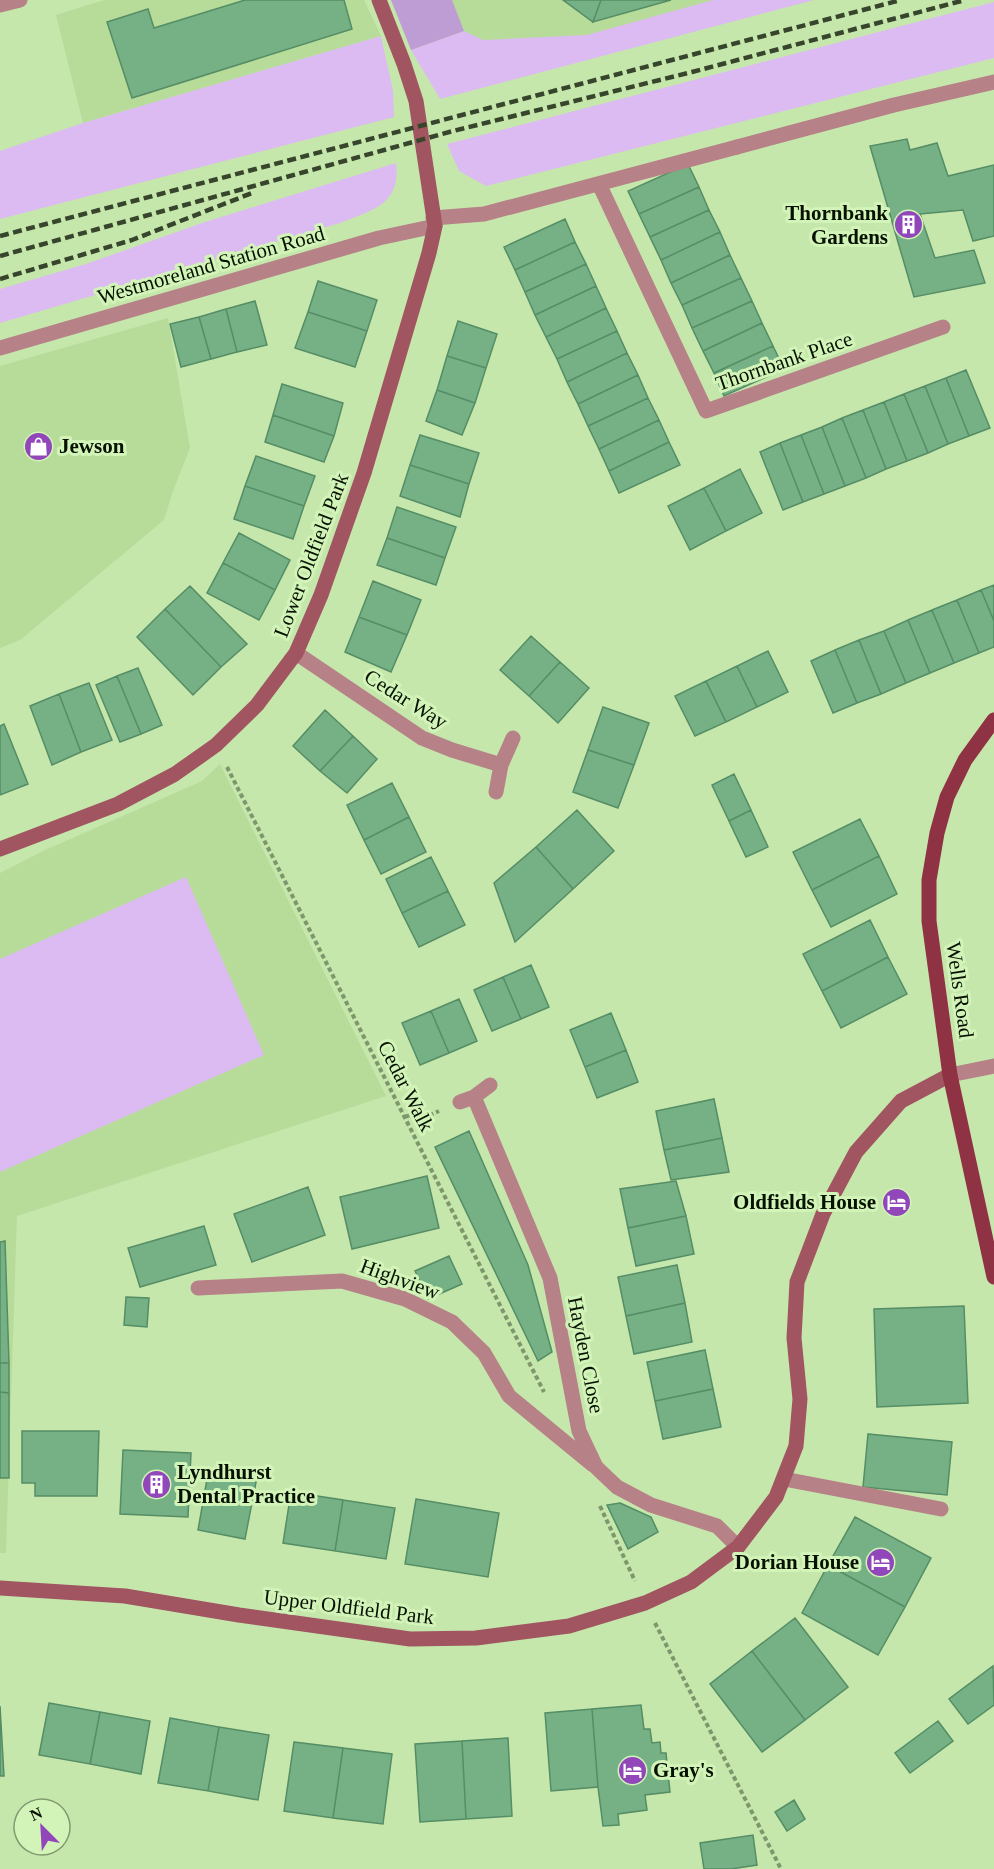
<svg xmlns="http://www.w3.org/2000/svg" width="994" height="1869" font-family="Georgia,serif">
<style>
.built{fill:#b7dc9a}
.green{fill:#dbbbf1}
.forest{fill:#be9cd4}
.building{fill:#76b085;stroke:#558d65;stroke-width:1.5}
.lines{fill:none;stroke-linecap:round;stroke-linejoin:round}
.path{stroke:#7e966b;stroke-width:4;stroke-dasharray:4.5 3;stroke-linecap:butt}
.lane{stroke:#b68187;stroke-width:15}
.street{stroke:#b68187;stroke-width:15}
.secondary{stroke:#a05560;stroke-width:15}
.primary{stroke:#8e3244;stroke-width:15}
.rail{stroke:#36452b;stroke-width:4.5;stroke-dasharray:9 4.5;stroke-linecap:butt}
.labels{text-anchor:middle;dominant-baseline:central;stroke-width:6;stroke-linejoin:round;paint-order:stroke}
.poi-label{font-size:21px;font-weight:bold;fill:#071101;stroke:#d2f4b9;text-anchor:end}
.street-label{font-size:21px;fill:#071101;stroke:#d2f4b9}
</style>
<rect width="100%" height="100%" fill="#c6e7ac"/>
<path class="built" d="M104 0H364L381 36 83 123 56 15Z
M391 0H731L584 42 475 60 426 21 401 24Z
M168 318 190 448 173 491 164 520 20 640 0 648V366Z
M220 764 386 1096 17 1216 6 1553H0V873L43 851 202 781Z"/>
<path class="green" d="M713 0H814L440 99 411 50 464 31 483 40 587 35Z
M994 2V58L486 186 459 171 447 144Z
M381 36 393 91 394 117 0 219V151L83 123Z
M396 163C401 205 372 210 340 223L0 323V289L86 264 205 222Z
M186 877 264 1055 0 1172V959Z"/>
<path class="forest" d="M391 0H452L464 31 411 50Z"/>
<path class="building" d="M245 0H344L352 29 132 98 107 22 148 9 154 28Z
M563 0H601L593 22Z
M601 0H671L593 22Z
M907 139 910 150 937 143 948 176 994 165V236L973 241 963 210 920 214 935 258 974 250 985 283 914 297 870 146Z
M688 164 699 187 639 214 628 191Z
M699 187 709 210 650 237 639 214Z
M709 210 720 232 661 260 650 237Z
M565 219 575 242 515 270 504 247Z
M720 232 730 255 671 283 661 260Z
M575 242 586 264 525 292 515 270Z
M730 255 741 278 682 305 671 283Z
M586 264 596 286 535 315 525 292Z
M741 278 752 301 692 328 682 305Z
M318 281 377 300 367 331 308 312Z
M596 286 606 308 546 337 535 315Z
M255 301 267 345 237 352 226 309Z
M752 301 762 323 703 351 692 328Z
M606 308 617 331 557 359 546 337Z
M226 309 237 352 211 359 199 317Z
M308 312 367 331 355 367 295 348Z
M199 317 211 359 181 367 170 324Z
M458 321 497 334 486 368 447 356Z
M762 323 773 346 714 373 703 351Z
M617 331 627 353 567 382 557 359Z
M773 346 784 369 724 396 714 373Z
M627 353 638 375 578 404 567 382Z
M447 356 486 368 475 403 437 390Z
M966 370 990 428 969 436 946 378Z
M638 375 648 398 588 426 578 404Z
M946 378 969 436 948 444 925 386Z
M282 384 343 403 334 436 273 415Z
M925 386 948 444 928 453 904 394Z
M437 390 475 403 462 435 426 421Z
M904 394 928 453 907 461 884 402Z
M648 398 659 420 599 449 588 426Z
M884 402 907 461 886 469 863 410Z
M863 410 886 469 866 478 842 418Z
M273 415 334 436 324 462 265 442Z
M842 418 866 478 845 486 822 427Z
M659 420 669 442 609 471 599 449Z
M822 427 845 486 824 494 801 435Z
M420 435 479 453 469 484 410 465Z
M801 435 824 494 803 502 780 443Z
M669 442 680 465 619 493 609 471Z
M780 443 803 502 783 510 760 452Z
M256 456 315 476 304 506 245 486Z
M410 465 469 484 460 517 400 496Z
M740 469 762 513 726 531 704 488Z
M245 486 304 506 293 539 234 519Z
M704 488 726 531 690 550 668 506Z
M397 507 456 527 445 558 387 538Z
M239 533 290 560 275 590 223 563Z
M387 538 445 558 436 585 377 565Z
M223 563 275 590 259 620 207 593Z
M373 581 421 600 407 635 359 617Z
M994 585V621L981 590Z
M190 586 247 644 221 667 165 609Z
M981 590 994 621V647L979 653 957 600Z
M957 600 979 653 954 663 932 610Z
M165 609 221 667 193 695 137 637Z
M932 610 954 663 930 673 908 620Z
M359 617 407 635 391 672 345 652Z
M908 620 930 673 906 683 884 631Z
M884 631 906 683 881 694 859 640Z
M531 636 560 662 529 696 500 670Z
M859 640 881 694 857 703 835 650Z
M835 650 857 703 833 713 811 661Z
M768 651 788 692 757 707 737 666Z
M560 662 589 688 558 723 529 696Z
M737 666 757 707 726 722 706 681Z
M138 668 162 725 141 734 117 676Z
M117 676 141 734 120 742 96 685Z
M706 681 726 722 695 736 675 696Z
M89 683 112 740 81 752 59 694Z
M59 694 81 752 52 765 30 706Z
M603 707 649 723 634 765 588 750Z
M325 710 353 736 320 771 293 746Z
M4 724 28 784 0 795V726Z
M353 736 377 759 347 793 320 771Z
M588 750 634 765 618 808 573 792Z
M734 774 751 810 729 821 712 785Z
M392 783 409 817 364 840 347 805Z
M577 810 614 851 573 889 536 847Z
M751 810 768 847 746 857 729 821Z
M409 817 426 852 381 874 364 840Z
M860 819 879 856 812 890 793 852Z
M536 847 573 889 515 942 494 883Z
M879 856 897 894 831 927 812 890Z
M431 857 448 891 402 913 386 879Z
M448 891 465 925 419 947 402 913Z
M870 920 888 957 822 991 803 954Z
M888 957 907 994 841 1028 822 991Z
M531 965 549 1007 521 1019 503 977Z
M503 977 521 1019 492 1031 474 990Z
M459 999 477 1041 449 1053 431 1011Z
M431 1011 449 1053 420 1065 402 1023Z
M611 1013 626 1050 585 1067 570 1030Z
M626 1050 638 1082 597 1098 585 1067Z
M714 1099 722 1138 664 1150 656 1111Z
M469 1131 528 1265 552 1352 538 1361 435 1147Z
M722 1138 729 1172 671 1180 664 1150Z
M427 1176 439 1228 352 1249 340 1197Z
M676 1181 686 1216 628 1228 620 1189Z
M308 1187 325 1235 252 1262 234 1214Z
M686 1216 694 1254 636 1266 628 1228Z
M204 1226 216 1265 140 1287 128 1248Z
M5 1241 9 1363H0V1242Z
M449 1256 462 1284 428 1299 415 1271Z
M677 1265 685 1303 626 1316 618 1277Z
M126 1297 149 1298 147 1327 124 1325Z
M685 1303 692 1342 634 1354 626 1316Z
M964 1306 968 1403 877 1407 874 1309Z
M705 1350 713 1389 655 1401 647 1362Z
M0 1363H9V1393L0 1392Z
M713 1389 721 1427 663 1439 655 1401Z
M0 1392 9 1393V1478H0Z
M22 1431H99L97 1496H35V1483H22Z
M868 1434 952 1442 947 1495 863 1487Z
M123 1450 191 1453 188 1517 120 1514Z
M209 1468 257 1477 245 1539 198 1530Z
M291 1492 343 1500 335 1551 283 1543Z
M416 1499 499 1513 488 1577 405 1564Z
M343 1500 395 1508 386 1559 335 1551Z
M620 1503 651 1517 658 1532 628 1549 607 1505Z
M855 1517 931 1558 905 1607 828 1565Z
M828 1565 905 1607 878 1655 802 1613Z
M795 1618 848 1687 805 1720 752 1651Z
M752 1651 805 1720 762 1752 710 1684Z
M993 1666 994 1705 968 1724 949 1699Z
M49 1703 100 1712 90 1764 39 1755Z
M641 1705 644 1729H650L652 1743 660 1742 661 1753H666L670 1792 645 1795 647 1810 618 1814 619 1825 603 1826 598 1787 592 1709Z
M0 1706 4 1776H0Z
M592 1709 598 1787 551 1791 545 1713Z
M100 1712 150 1721 141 1774 90 1764Z
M170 1718 219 1727 208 1791 158 1783Z
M938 1721 953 1741 910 1773 895 1753Z
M219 1727 269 1735 258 1800 208 1791Z
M508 1738 512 1816 466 1819 462 1741Z
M462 1741 466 1819 420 1822 415 1744Z
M294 1742 343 1748 333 1818 284 1811Z
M343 1748 392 1754 383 1824 333 1818Z
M794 1800 805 1819 787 1831 775 1812Z
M753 1835 757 1865 731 1869H704L700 1843Z"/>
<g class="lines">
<path class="path" d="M227 767 544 1392
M405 1117 413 1114 417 1121 439 1111
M600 1506 635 1581
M655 1623 781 1869"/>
<path class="lane" d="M737 147 894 105 994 82
M0 348 379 238 435 226
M784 1479 941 1509"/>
<path class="street" d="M0 5 20 0
M599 184 706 411 943 327
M433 218 484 214 737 147
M296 653 422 738 452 750 501 765
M496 792 501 765 513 738
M950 1075 994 1066
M474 1097 550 1278 579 1431 596 1467 617 1487 651 1505 717 1526 738 1547
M460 1102 474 1097 490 1085
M198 1288 342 1281 405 1299 452 1322 484 1353 509 1396 593 1465"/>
<path class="secondary" d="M0 849 118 804 175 774 216 745 257 705 296 653 321 595 364 473 429 253 435 226 416 101 404 64 379 0
M0 1588 125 1596 239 1615 410 1639 476 1638 569 1626 645 1603 691 1582 738 1547 776 1497 796 1446 800 1399 794 1338 797 1282 823 1214 856 1152 901 1101 950 1075"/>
<path class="primary" d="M994 720 965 760 947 797 937 833 929 880V921L950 1075 994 1277"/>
<path class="rail" d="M0 236 901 0
M0 256 453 131 692 72 965 0
M0 279 132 240 252 193"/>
</g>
<defs>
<symbol id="building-disc" viewBox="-11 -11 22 22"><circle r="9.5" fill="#9147b9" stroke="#d2f4b9"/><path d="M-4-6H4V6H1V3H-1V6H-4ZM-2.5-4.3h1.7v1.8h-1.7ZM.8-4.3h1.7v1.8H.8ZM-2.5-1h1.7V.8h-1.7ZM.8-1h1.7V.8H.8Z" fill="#fff"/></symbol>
<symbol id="shop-disc" viewBox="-11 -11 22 22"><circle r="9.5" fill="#9147b9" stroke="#d2f4b9"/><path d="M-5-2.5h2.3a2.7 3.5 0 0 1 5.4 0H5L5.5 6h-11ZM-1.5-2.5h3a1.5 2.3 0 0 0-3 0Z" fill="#fff"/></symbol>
<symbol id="hotel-disc" viewBox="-11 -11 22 22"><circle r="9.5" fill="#9147b9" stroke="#d2f4b9"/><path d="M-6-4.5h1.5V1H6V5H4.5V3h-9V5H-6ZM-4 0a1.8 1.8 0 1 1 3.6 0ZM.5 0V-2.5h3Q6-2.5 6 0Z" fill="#fff"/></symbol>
</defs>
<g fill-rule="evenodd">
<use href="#building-disc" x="892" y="208" width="33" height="33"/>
<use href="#shop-disc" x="22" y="430" width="33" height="33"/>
<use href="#hotel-disc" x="880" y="1186" width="33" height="33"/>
<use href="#building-disc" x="140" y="1468" width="33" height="33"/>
<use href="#hotel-disc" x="864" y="1546" width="33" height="33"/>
<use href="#hotel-disc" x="616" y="1754" width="33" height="33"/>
</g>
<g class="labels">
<g class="poi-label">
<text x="888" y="213">Thornbank<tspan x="888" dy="24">Gardens</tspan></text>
<text x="59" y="446" text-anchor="start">Jewson</text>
<text x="876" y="1202">Oldfields House</text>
<text x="177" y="1472" text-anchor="start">Lyndhurst<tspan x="177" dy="24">Dental Practice</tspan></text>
<text x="859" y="1562">Dorian House</text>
<text x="653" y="1770" text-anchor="start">Gray's</text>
</g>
<g class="street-label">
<text transform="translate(211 265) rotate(-16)">Westmoreland Station Road</text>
<text transform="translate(784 361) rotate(-19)">Thornbank Place</text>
<text transform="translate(311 555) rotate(-69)">Lower Oldfield Park</text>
<text transform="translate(406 699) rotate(32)">Cedar Way</text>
<text transform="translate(960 990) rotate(82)">Wells Road</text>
<text transform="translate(406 1086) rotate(63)">Cedar Walk</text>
<text transform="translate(400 1279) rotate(20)">Highview</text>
<text transform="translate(586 1355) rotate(79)">Hayden Close</text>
<text transform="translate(349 1607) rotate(7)">Upper Oldfield Park</text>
</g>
</g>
<g transform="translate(42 1827) rotate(336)"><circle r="28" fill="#d2f4b9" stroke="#81996f" stroke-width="1.5"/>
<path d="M0-4.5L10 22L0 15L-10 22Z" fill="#9147b9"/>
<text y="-9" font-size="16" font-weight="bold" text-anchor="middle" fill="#071101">N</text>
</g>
</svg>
